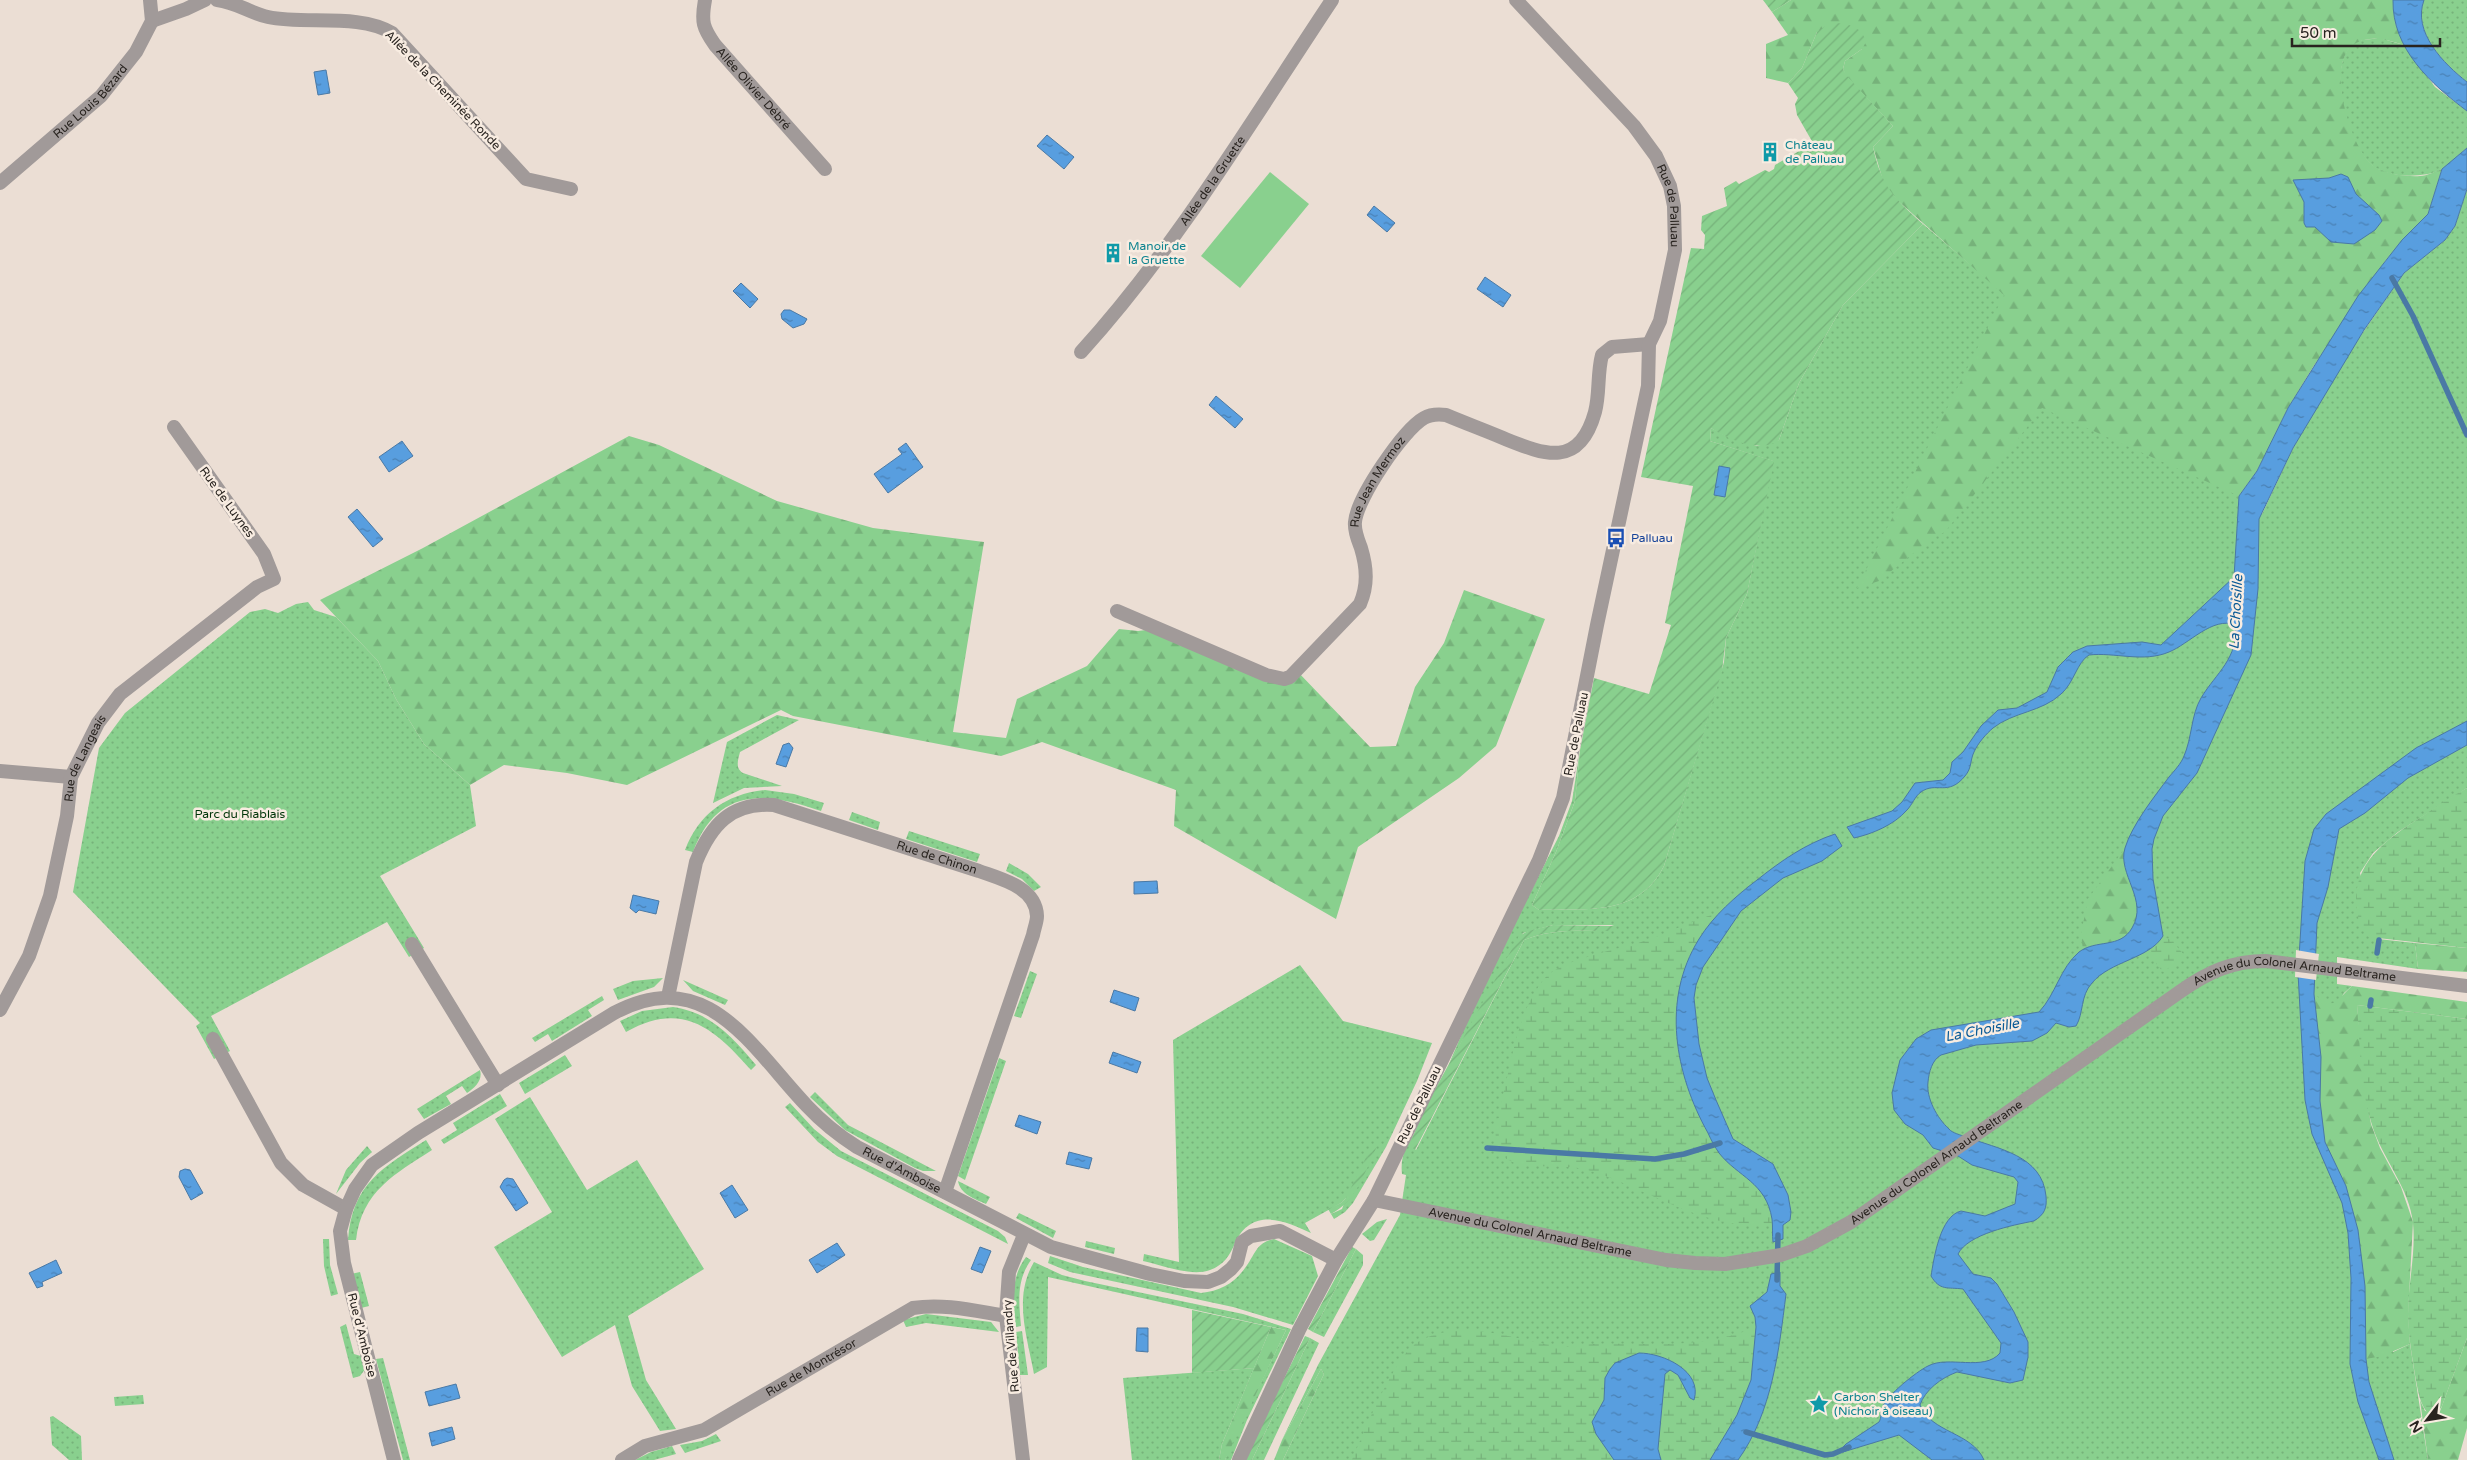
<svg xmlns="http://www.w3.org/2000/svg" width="2467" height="1460" font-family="'Varela Round',sans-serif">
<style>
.grass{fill:url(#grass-dots)}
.forest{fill:url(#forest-firs)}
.wetland{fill:url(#wetland-marsh)}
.garden{fill:url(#garden-furrows)}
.pitch{fill:#89d08e}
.water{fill:url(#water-ripples);stroke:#4a79a5}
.pier{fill:#ebded4}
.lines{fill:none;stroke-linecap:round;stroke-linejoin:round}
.stream{stroke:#4a79a5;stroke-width:5.5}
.minor{stroke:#a19a99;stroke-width:14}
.tertiary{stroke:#a19a99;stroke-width:14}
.labels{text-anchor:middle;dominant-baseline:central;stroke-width:5;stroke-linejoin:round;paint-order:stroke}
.street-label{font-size:12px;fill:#28231f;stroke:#f8ece1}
.culture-label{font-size:12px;fill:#0d838f;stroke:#f8ece1;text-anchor:start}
.transit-label{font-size:12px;fill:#164399;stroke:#f8ece1;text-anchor:start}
.park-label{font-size:12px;fill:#003509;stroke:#f8ece1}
.water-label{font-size:14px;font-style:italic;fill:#095a96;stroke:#f8ece1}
</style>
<defs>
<pattern id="grass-dots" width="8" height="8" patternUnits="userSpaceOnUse" patternTransform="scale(1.25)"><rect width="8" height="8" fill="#89d08e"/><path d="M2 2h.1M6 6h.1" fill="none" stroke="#76b27a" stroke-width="1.8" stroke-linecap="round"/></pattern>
<pattern id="forest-firs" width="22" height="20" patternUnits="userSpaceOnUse" patternTransform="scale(1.25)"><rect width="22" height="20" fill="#89d08e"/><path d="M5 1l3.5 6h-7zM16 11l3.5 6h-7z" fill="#76b27a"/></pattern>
<pattern id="wetland-marsh" width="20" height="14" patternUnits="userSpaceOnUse" patternTransform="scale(1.25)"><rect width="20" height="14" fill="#89d08e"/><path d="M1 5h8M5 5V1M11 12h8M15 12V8" fill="none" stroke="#76b27a"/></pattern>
<pattern id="garden-furrows" width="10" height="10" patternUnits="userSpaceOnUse" patternTransform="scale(1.25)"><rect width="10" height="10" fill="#89d08e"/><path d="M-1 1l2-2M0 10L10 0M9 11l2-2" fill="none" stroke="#76b27a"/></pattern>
<pattern id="water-ripples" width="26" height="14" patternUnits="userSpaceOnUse" patternTransform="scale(1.25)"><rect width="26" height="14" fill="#589edf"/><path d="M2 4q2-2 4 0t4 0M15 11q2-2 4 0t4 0" fill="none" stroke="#4980b4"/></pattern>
</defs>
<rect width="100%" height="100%" fill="#ebded4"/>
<path class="grass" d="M2424 0H2467V82C2444 64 2412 32 2424 0Z
M2383 39 2404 45 2435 87 2467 111V148C2459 154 2450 165 2440 170 2424 178 2390 178 2374 167 2349 149 2325 66 2353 44 2361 38 2373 39 2383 39Z
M2467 189V788L2398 832 2373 853 2360 873 2378 939 2415 943 2418 969 2337 957V984L2352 986 2344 993 2340 1001 2393 1352 2410 1344 2428 1460H1283L1324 1374 1321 1369 1282 1440 1318 1365 1400 1215 1406 1175 1402 1174C1400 1157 1406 1145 1416 1131L1411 1145 1416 1150 1524 940C1552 928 1584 931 1614 931V926L1611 925H1553L1523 933 1449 1064 1481 989 1559 836 1572 801 1580 750 1575 801 1556 852 1532 905 1539 910C1588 908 1638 917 1664 866L1724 662 1726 638 1747 594 1773 461 1710 441 1711 428 1728 437 1757 446 1779 440 1799 383 1843 305 1923 224 2262 514 2293 448 2348 354 2404 273 2445 240 2455 226Z
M308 602 314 610 336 617 378 661 396 699 424 744 470 785 476 826 380 876 424 948 409 957 387 922 211 1016 230 1051 214 1059 196 1026 200 1023 73 892 99 748 125 713 250 612 265 609 278 613 296 604Z
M777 715 799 720 740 752C738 760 735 768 743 773L782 786 744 788 713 803 727 742Z
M765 790 794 794 824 803 821 811C766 792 718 786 693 852L685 850C699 814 726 794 765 790Z
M852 812 880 822 878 830 849 820Z
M909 831 980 854 977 862 906 839Z
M1009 863 1028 874 1041 887 1034 891 1022 879 1006 871Z
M1300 965 1343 1021 1432 1043 1417 1081 1386 1147 1353 1203 1345 1212 1334 1219 1331 1214 1342 1209 1346 1198 1341 1203 1305 1223 1311 1233C1284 1220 1252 1207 1235 1243 1230 1255 1224 1265 1210 1270 1191 1277 1162 1265 1143 1261L1144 1254 1179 1262 1173 1040Z
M1030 971 1037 974 1021 1018 1014 1016Z
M663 978 654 987 618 1000 613 989 633 981Z
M683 980 728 1000 725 1005 693 991Z
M602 996 604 1000 588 1010 592 1016 552 1041 548 1034 535 1042 532 1038Z
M673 1007C712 1013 732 1037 756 1065L751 1070C714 1028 682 1000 626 1032L620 1021 642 1011Z
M565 1055 572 1066 525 1094 519 1083Z
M999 1058 1006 1061 965 1180 958 1176Z
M480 1070C483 1080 475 1088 467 1093L462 1086 446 1096 451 1104 424 1119 417 1109Z
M815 1092 848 1125 936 1171H923L915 1168 845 1130 810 1097Z
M500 1094 507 1106 444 1144 441 1140 457 1130 453 1123Z
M530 1097 587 1190 637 1160 704 1269 628 1316 646 1380 676 1429 660 1431 632 1386 615 1325 562 1357 494 1247 552 1212 495 1119Z
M790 1103 814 1129 841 1151 998 1231 1005 1237 1008 1244 837 1156 818 1142 785 1107Z
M426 1140 432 1150C395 1174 362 1191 356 1240H348C352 1184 383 1167 426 1140Z
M367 1146 372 1152 360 1163 336 1194 346 1170Z
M958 1181 990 1197 986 1204C975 1199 960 1194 958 1181Z
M1019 1213 1056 1231 1053 1238 1016 1218Z
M1387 1219 1374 1240 1370 1241 1362 1234 1377 1222Z
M323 1239H329L330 1265 338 1294 331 1296 324 1266Z
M1274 1239 1312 1256 1318 1276 1293 1325 1233 1307 1070 1272 1048 1263 1050 1256 1083 1267 1201 1293C1219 1291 1234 1284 1245 1268 1255 1255 1256 1242 1274 1239Z
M1086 1241 1115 1248 1114 1254 1085 1247Z
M1356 1249 1363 1255V1265L1324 1337 1313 1332Z
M1026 1257 1031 1260C1016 1281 1019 1302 1021 1326L1016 1327C1013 1302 1010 1278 1026 1257Z
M1034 1262 1062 1275 1085 1281 1243 1314 1291 1329 1247 1420 1231 1460H1225L1228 1451 1286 1330 1048 1277 1047 1367 1034 1374C1027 1336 1013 1297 1034 1262Z
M360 1272 369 1306 361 1308 351 1274Z
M926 1314 991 1322 999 1332 926 1323 906 1327 903 1320Z
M346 1324 354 1354 364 1357 366 1368 360 1376 353 1378 340 1327Z
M1022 1331 1028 1375H1020L1016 1332Z
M1310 1338 1319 1343 1264 1460H1252Z
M383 1358 410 1460H403L376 1359Z
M1254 1368 1222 1444 1219 1460H1132L1123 1378Z
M143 1395 144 1404 115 1406 114 1397Z
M53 1416 81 1436 82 1460H69L52 1445 50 1417Z
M716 1434 721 1441 685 1453 680 1445 702 1441Z
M672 1446 676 1454 654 1460H635L651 1452Z"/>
<path class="forest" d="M1791 0H2393L2396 25 2404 45C2388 40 2372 35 2356 43 2323 60 2351 152 2375 167 2386 174 2408 177 2420 176 2427 176 2436 171 2442 169L2428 214 2386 260 2313 367 2288 408 2257 471 2239 496 2042 408 1945 532 1932 538 1879 581 1857 588 2004 295 1897 200 1884 184 1873 147 1893 126 1846 76 1843 69 1845 61 1862 49 1817 32 1802 68 1788 83 1766 78V44L1788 35 1772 12Z
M629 436 659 445 777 501 873 528 984 542 953 732 1006 738 1017 699 1087 666 1119 629 1138 631 1154 629 1266 675 1297 671 1370 747 1396 746 1415 687 1444 643 1464 590 1545 619 1496 746 1459 778 1358 847 1336 919 1174 826 1176 790 1042 742 1001 756 793 716 781 710 627 785 567 773 504 765 470 785 424 744 396 699 378 661 320 600 423 548Z
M2125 848C2121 875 2157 922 2120 941 2109 946 2095 945 2083 950L2081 934 2088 899Z
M2415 943 2467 948V972L2418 969Z
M2352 986 2467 1002V1019L2357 1005 2366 1097 2371 1124 2380 1148 2401 1187 2413 1222 2408 1315 2410 1344 2382 1356 2366 1359 2365 1286 2358 1230 2346 1186 2325 1142 2319 1090 2321 1057 2314 994C2336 1012 2335 1001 2352 986Z
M1271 1327 1286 1330 1225 1460H1219L1222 1444Z
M2467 1338V1428L2458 1460H2428L2420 1400 2425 1411 2439 1414Z
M1321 1369 1324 1374 1283 1460H1274L1282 1440Z"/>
<path class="wetland" d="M2467 788V948L2369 937C2360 929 2359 921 2357 910 2350 862 2389 838 2424 815 2438 806 2452 796 2467 788Z
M1721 912 1699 939 1677 997 1675 1027 1689 1092 1707 1133 1720 1154 1756 1185 1766 1201 1772 1225C1753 1225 1735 1225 1716 1220 1677 1210 1641 1189 1603 1175 1593 1171 1581 1168 1570 1167 1550 1164 1521 1171 1504 1157 1488 1143 1499 1112 1503 1095 1513 1056 1518 1010 1545 978 1561 959 1625 948 1651 939 1674 930 1697 919 1721 912Z
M2163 936 2172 941 2185 956 2163 972 2146 951 2155 946Z
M2357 1005 2467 1019V1338L2442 1406 2435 1417H2431C2419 1405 2418 1390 2415 1375 2412 1355 2408 1335 2408 1314 2408 1284 2416 1253 2413 1223 2410 1189 2382 1158 2372 1125 2360 1088 2360 1044 2357 1005Z
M1756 1327 1751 1380 1737 1415 1710 1460H1352C1364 1433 1394 1356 1418 1342 1467 1314 1518 1344 1569 1347 1577 1347 1584 1344 1592 1344 1652 1342 1698 1351 1756 1327Z"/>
<path class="garden" d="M1763 0H1791L1772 12Z
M1830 23C1845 23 1862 25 1866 42L1862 49 1845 61 1843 69 1847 76 1893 126 1873 147C1882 187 1893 197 1923 224L1843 305 1799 383 1779 440C1761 454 1727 439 1711 428L1710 441 1774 461 1747 594 1726 638 1722 671 1664 866C1638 917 1588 908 1539 910L1532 905 1556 852 1575 801 1580 750 1594 678 1649 694 1671 625 1665 623 1693 486 1641 477 1691 248 1704 249 1705 235 1701 230 1702 216 1727 206 1724 188 1736 181 1739 184 1765 170 1769 172 1774 169 1775 165 1813 143 1797 115 1795 104 1798 98 1788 83 1802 68 1817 32Z
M1553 925 1614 926V931C1584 931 1552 928 1524 940L1415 1150 1410 1145 1421 1115 1519 936 1528 931Z
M1372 1145 1377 1146C1365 1171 1357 1201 1331 1214L1328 1209 1341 1203 1346 1198Z
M1352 1247 1356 1249 1313 1332 1308 1329Z
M1192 1310 1271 1327 1254 1368 1192 1373Z
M1305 1336 1310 1338 1252 1460H1246L1262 1423Z"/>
<path class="pitch" d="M1270 172 1309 204 1240 288 1201 256Z"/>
<path class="water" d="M2393 0H2424C2412 32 2444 64 2467 82V111C2431 84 2392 49 2393 0Z
M326 70 330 93 318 95 314 72Z
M1047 135 1074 157 1064 169 1037 146Z
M2467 148V189L2455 226 2445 240 2404 273 2364 330 2293 448 2259 519 2258 589 2251 655 2197 773 2163 816 2154 839 2152 849 2153 879 2163 936C2149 959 2110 961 2092 983 2080 996 2084 1013 2076 1026L2069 1027 2056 1023 2047 1033 2032 1041 1976 1045 1941 1055C1932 1060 1929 1072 1928 1082 1926 1098 1937 1118 1949 1129 1952 1133 1961 1135 1966 1137 1998 1149 2042 1155 2046 1196 2047 1208 2045 1214 2034 1221 2013 1225 1968 1234 1958 1254L1973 1274 1991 1278 1997 1284 2014 1312 2028 1342V1357L2023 1380 2010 1383 1957 1372C1941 1378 1925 1390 1920 1405 1931 1433 1972 1432 1984 1460H1932L1899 1435 1843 1452 1842 1448 1846 1444 1879 1422C1882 1417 1880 1413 1882 1408 1887 1395 1916 1372 1928 1366 1948 1355 1984 1372 2000 1353L2001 1343 1963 1289C1947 1287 1940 1291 1931 1276 1934 1258 1940 1216 1961 1211L1985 1216 2015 1204 2018 1182 2014 1177 1972 1165 1958 1156 1933 1148 1923 1135 1905 1124 1894 1110 1892 1093 1900 1060 1916 1039 1931 1030 2039 1012C2056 994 2060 968 2079 952 2096 939 2120 949 2132 928 2149 900 2117 874 2125 848 2132 825 2154 797 2169 777 2174 771 2181 764 2184 756 2192 738 2191 715 2201 698 2216 673 2239 658 2235 625 2213 616 2189 644 2169 652 2143 663 2115 652 2089 655 2077 662 2074 683 2061 694 2042 712 2013 712 1993 728 1986 734 1978 743 1974 752 1970 760 1972 768 1965 776 1948 797 1936 781 1921 792 1915 796 1912 805 1907 810 1894 825 1872 834 1854 838L1847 827 1892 811 1902 802 1915 783 1943 780 1950 773 1952 762 1963 752 1981 726 1998 710 2017 708 2047 692 2058 667 2073 652 2087 646 2142 642 2161 645 2234 577 2239 496 2257 471 2288 408 2358 296 2402 240 2428 214 2442 169Z
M2341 174 2348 177 2356 194 2379 215 2382 221 2375 230 2354 244 2331 242 2315 227H2306L2304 223V202L2293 180 2329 178Z
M1374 206 1395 223 1387 232 1367 215Z
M1485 277 1511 295 1503 307 1477 289Z
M741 283 758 299 750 308 733 291Z
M784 310H790L807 319 804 324 793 328 782 319 781 314Z
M1216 396 1243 419 1235 428 1209 405Z
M402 441 413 456 389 472 379 457Z
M906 443 923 467 888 493 874 474 902 454 898 449Z
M1719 466 1730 468 1725 497 1714 495Z
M357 509 383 539 373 547 348 517Z
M2467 721V745L2408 778 2365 813 2339 829 2328 887 2317 923 2314 994 2321 1057 2320 1101 2325 1142 2346 1186 2358 1230 2365 1286 2366 1359 2369 1382 2394 1460H2379L2358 1402 2350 1364 2351 1278 2348 1233 2342 1203 2312 1134 2305 1100 2298 973 2305 861 2314 829 2326 814 2416 748Z
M789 743 793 748 786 767 776 764 783 745Z
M1835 834 1842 846 1822 861 1783 878 1741 911 1703 967 1696 985 1694 998 1699 1044 1707 1078 1716 1100 1733 1139 1773 1164 1788 1195 1791 1212 1790 1220 1783 1225V1239L1773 1242C1772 1235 1773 1227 1772 1219 1766 1182 1738 1177 1719 1153 1715 1147 1711 1140 1708 1133 1675 1074 1661 1000 1699 939 1713 916 1736 896 1757 880 1781 861 1805 844 1835 834Z
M1157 881 1158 893 1134 894V882Z
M633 895 659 901 656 914 639 910 636 913 630 908Z
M1114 990 1139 998 1135 1011 1110 1002Z
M1113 1052 1141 1062 1137 1073 1109 1063Z
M1019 1115 1041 1122 1037 1134 1015 1126Z
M1069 1152 1092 1158 1089 1169 1066 1164Z
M185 1169 190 1170 203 1193 191 1200 179 1177 180 1171Z
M507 1178 513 1179 528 1203 516 1211 500 1187 504 1180Z
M732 1185 748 1210 735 1218 720 1193Z
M837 1243 845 1255 817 1273 809 1260Z
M980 1247 991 1251 982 1273 971 1269Z
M56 1260 62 1273 42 1282 43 1286 37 1288 29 1273Z
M1780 1272V1286L1786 1294C1779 1350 1772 1413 1738 1460H1710L1737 1415 1751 1380 1756 1327 1755 1317 1750 1306 1767 1292 1771 1274Z
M1137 1328H1148V1352L1136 1351Z
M1639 1353C1663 1353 1703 1371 1694 1400L1690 1398 1678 1375 1670 1370 1665 1374 1658 1449 1661 1460H1614L1596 1434 1592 1422 1604 1400 1605 1378 1610 1369 1615 1363Z
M456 1384 460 1398 429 1406 425 1392Z
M452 1427 455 1439 432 1446 429 1433Z"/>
<path class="pier" d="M2296 950 2319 954 2316 980 2295 977Z"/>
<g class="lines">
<path class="stream" d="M2392 278 2413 316 2467 435
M2377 953 2379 940
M2370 1006 2371 1000
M1487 1148 1655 1159 1684 1154 1720 1143
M1777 1280 1778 1235
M1746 1432 1825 1455 1833 1454 1849 1447"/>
<g class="minor">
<path d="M217 0C236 2 250 13 268 17 305 25 359 13 392 33L526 179 571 189"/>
<path id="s1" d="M705 0C701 22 703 28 715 45L825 169"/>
<path d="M152 21 186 9 205 0"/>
<path id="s2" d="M0 183 101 96 136 52 152 21 150 0"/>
<path id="s3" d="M1081 352C1178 245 1252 120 1332 0"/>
<path id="s4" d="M1117 611 1266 675 1284 679 1290 677 1360 604C1368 585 1367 568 1361 548 1358 540 1354 531 1355 522 1357 498 1403 430 1424 418 1431 414 1438 414 1446 415 1465 423 1484 430 1503 438 1543 454 1579 470 1595 412 1600 393 1597 374 1602 355L1612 347 1649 344"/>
<path d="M0 771 71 777"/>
<path d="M412 944 498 1085"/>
<path id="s5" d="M668 997 696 862C711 825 731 802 774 805L979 871C1001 879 1036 887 1037 916 1037 922 1034 929 1033 935L945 1192"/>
<path id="s6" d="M0 1010 29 956 50 896 67 816 71 777 98 723 120 694 257 587 274 579 264 554 174 427"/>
<path d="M213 1039 281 1163 303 1185 346 1209"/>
<path id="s7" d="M394 1460 344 1263 340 1231 346 1209 355 1189 372 1165 418 1133 614 1013C707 963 751 1047 807 1106 822 1122 838 1135 857 1147L1051 1247 1150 1274 1184 1281 1208 1282 1221 1277 1231 1269 1237 1262 1242 1242 1251 1236 1280 1231 1336 1260"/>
<path id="s8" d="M622 1460 645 1446 704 1430 913 1308C944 1303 975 1311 1006 1316"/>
<path d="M1023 1460 1006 1316 1009 1272 1024 1235"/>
<path d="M1239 1460 1299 1330 1336 1260 1374 1200"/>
</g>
<path class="tertiary" id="s9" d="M1516 0 1634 126 1656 156 1670 186 1674 206 1675 250 1660 321 1649 344 1648 386 1597 625 1563 798 1539 860 1374 1200 1666 1260 1695 1263 1725 1264 1781 1255 1807 1246 1851 1222 2181 991C2208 972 2232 961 2266 961L2467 986"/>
</g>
<defs>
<symbol id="building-bare" viewBox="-9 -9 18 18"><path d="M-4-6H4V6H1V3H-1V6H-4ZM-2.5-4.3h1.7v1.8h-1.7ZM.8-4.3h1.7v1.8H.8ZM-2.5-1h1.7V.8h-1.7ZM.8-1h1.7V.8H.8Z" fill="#0f9aa8" stroke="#f8ece1" stroke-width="2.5" paint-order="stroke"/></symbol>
<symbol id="bus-bare" viewBox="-9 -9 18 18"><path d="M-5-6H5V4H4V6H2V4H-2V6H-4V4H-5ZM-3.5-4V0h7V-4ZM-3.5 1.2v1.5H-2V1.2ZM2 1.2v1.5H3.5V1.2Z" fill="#1a4fb4" stroke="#f8ece1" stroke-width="2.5" paint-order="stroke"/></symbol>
<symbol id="sight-bare" viewBox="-9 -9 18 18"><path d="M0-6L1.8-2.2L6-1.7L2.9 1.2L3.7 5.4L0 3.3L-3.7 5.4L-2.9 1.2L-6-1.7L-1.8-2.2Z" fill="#0f9aa8" stroke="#f8ece1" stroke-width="2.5" paint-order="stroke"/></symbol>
</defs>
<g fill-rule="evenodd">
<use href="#building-bare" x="1756" y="138" width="28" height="28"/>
<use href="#building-bare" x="1099" y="239" width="28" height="28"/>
<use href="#bus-bare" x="1602" y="524" width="28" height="28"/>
<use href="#sight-bare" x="1805" y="1390" width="28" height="28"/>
</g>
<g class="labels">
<g class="street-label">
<text stroke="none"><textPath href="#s1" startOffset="106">Allée Olivier Débré</textPath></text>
<text transform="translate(443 90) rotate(46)">Allée de la Cheminée Ronde</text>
<text stroke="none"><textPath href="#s2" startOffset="122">Rue Louis Bézard</textPath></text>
<text stroke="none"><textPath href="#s3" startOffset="216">Allée de la Gruette</textPath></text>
<text stroke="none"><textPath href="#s9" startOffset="262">Rue de Palluau</textPath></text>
<text stroke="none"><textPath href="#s4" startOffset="418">Rue Jean Mermoz</textPath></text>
<text transform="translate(227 502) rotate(54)">Rue de Luynes</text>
<text transform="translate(1576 734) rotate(-79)">Rue de Palluau</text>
<text stroke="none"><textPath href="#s6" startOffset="268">Rue de Langeais</textPath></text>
<text stroke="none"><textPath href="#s5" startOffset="414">Rue de Chinon</textPath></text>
<text stroke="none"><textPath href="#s9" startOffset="2326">Avenue du Colonel Arnaud Beltrame</textPath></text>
<text transform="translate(1419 1105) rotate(-64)">Rue de Palluau</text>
<text stroke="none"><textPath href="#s9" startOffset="1908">Avenue du Colonel Arnaud Beltrame</textPath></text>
<text stroke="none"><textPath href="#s7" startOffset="949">Rue d'Amboise</textPath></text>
<text stroke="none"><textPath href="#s9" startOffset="1472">Avenue du Colonel Arnaud Beltrame</textPath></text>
<text transform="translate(362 1335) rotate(76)">Rue d'Amboise</text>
<text transform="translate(1011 1346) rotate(-95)">Rue de Villandry</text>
<text stroke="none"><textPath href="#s8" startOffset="212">Rue de Montrésor</textPath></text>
</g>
<g class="culture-label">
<text x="1785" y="145">Château<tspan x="1785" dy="14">de Palluau</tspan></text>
<text x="1128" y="246">Manoir de<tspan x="1128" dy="14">la Gruette</tspan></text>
<text x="1834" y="1397">Carbon Shelter<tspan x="1834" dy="14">(Nichoir à oiseau)</tspan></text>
</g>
<g class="transit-label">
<text x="1631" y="538">Palluau</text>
</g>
<g class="park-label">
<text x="240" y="814">Parc du Riablais</text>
</g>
<g class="water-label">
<text transform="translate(2236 612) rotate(-87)">La Choisille</text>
<text transform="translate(1982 1030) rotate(-11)">La Choisille</text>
</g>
</g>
<g transform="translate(2427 1420) rotate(239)" stroke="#f8ece1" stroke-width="4" paint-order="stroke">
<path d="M0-4L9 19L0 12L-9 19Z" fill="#28231f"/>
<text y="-8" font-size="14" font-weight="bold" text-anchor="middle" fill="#28231f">N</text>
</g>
<path d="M2292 38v8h148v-8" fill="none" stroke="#28231f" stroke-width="2.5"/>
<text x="2300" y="38" font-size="15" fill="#28231f" stroke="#f8ece1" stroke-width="4" paint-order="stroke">50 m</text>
</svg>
